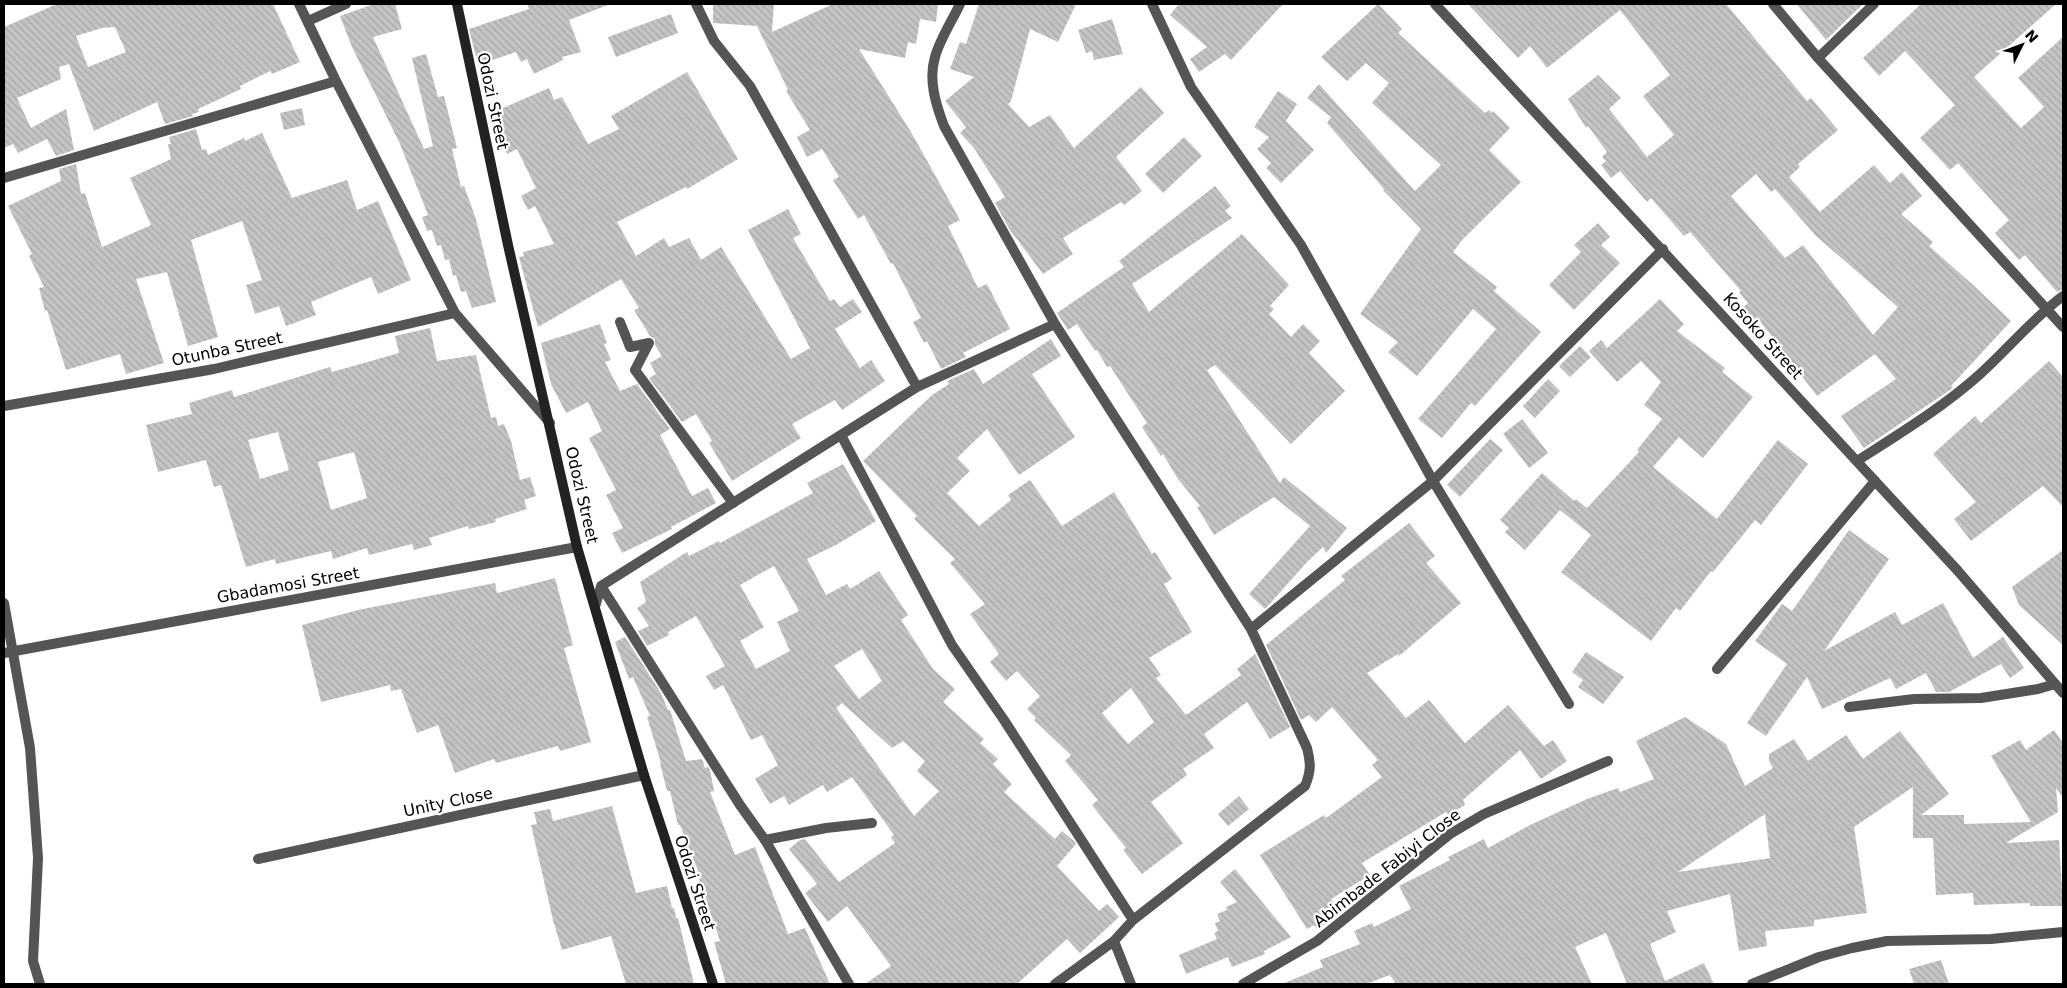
<svg xmlns="http://www.w3.org/2000/svg" width="2067" height="988" font-family="'DejaVu Sans',sans-serif">
<style>
.building{fill:url(#building-back-hatch);fill-rule:evenodd}
.lines{fill:none;stroke-linecap:round;stroke-linejoin:round}
.service{stroke:#555;stroke-width:10}
.minor{stroke:#555;stroke-width:10}
.tertiary{stroke:#555;stroke-width:10}
.secondary{stroke:#222;stroke-width:10}
.labels{text-anchor:middle;dominant-baseline:central;stroke-width:4.5;stroke-linejoin:round;paint-order:stroke}
.street-label{font-size:16px;fill:#000;stroke:#fff}
</style>
<defs>
<pattern id="building-back-hatch" width="6" height="6" patternUnits="userSpaceOnUse" patternTransform="scale(1.25)"><rect width="6" height="6" fill="#c4c4c4"/><path d="M-1 5l2 2M0 0l6 6M5-1l2 2" fill="none" stroke="#a7a7a7"/></pattern>
</defs>
<rect width="100%" height="100%" fill="#fff"/>
<path class="building" d="M57 4H273L300 62 272 74 270 71 240 86 241 89 198 109 199 112 192 114 193 116 165 124 157 102 94 131 69 64 59 67 61 79 17 98 31 128 66 109 74 150 56 156 47 139 18 153 13 144 4 148V27ZM115 27 126 52 88 67 76 36 102 28Z
M374 4H395L402 29 373 37 424 149 433 146 412 58 426 54 438 97 444 96 457 148 452 149 461 187 464 186 476 219 496 302 472 308 466 291 461 292 456 275 453 276 449 259 445 260 441 245 437 246 432 230 427 231 422 217 428 215 400 144 352 47 340 16Z
M527 4H608V5L569 20 581 52 562 57 563 60 534 74 527 59 521 62 516 52 478 65 469 29 529 9Z
M713 4H774L772 32 833 4H938L936 22 920 19 916 44 908 42 905 58 859 49 911 132 960 220 948 226 978 288 987 284 1010 329 963 353 966 357 941 369 927 341 924 343 913 322 921 318 893 263 891 264 864 215 858 219 833 180 839 177 822 149 807 157 797 137 810 130 786 91 788 90 757 26 713 23Z
M979 4H1076L1058 42 1030 29 1011 101 1008 104 1029 127 1050 115 1074 148 1141 87 1164 113 1116 157 1142 191 1124 205 1121 202 1063 238 1073 254 1043 274 1010 230 995 203 1005 197 974 148 960 133 966 127 945 101 974 77 950 69 960 42 966 44Z
M1179 4H1283L1231 60 1225 54 1199 72 1190 59 1207 47 1170 15Z
M1378 4 1402 29 1398 33 1485 113 1489 110 1492 113 1493 111 1510 128 1489 150 1521 182 1463 239 1453 252 1497 287 1494 291 1541 332 1475 406 1471 403 1442 438 1418 419 1496 329 1473 309 1417 376 1388 352 1398 342 1360 314 1421 229 1383 190 1384 189 1327 123 1331 117 1307 98 1319 84 1415 191 1441 165 1372 103 1389 83 1366 63 1347 81 1321 57Z
M1468 4H1726L1807 101 1811 98 1838 130 1798 164 1800 167 1789 177 1820 212 1874 165 1890 183 1902 172 1922 196 1901 214 1933 242 1929 246 1972 284 2011 321 1951 386 1953 388 1864 448 1841 416 1896 379 1875 354 1817 396 1760 321 1752 328 1737 313 1748 303 1739 292 1741 291 1690 232 1684 236 1651 198 1647 202 1620 171 1611 178 1601 165 1606 161 1602 157 1607 152 1588 126 1586 128 1568 99 1598 75 1621 98 1609 109 1647 157 1674 135 1643 96 1670 75 1620 10 1547 68 1530 46 1518 58ZM1756 174 1771 192 1775 189 1816 236 1898 307 1873 335 1803 245 1785 258 1731 196Z
M1797 4H1863L1826 40Z
M1921 4H2056L1974 77 2021 128 2044 107 2018 78 2063 37V289L2057 292 2025 255 2019 260 1995 233 2009 220 1958 163 1950 170 1920 138 1955 105 1905 51 1879 76 1863 58Z
M671 14 678 33 616 57 608 37Z
M1112 19 1123 54 1094 60 1092 51 1086 53 1078 30Z
M687 72 738 159 687 189 686 187 617 222 636 256 664 238 669 247 689 238 701 260 721 247 791 359 810 348 748 230 788 209 801 234 793 238 830 301 834 299 840 307 853 299 862 312 835 329 860 368 871 360 885 381 842 410 835 400 792 424 801 438 732 481 709 443 712 441 696 414 682 422 649 378 656 374 650 363 662 356 655 345V339L650 336 634 310 639 308 621 279 538 327 519 257 524 256 523 252 554 244 535 206 528 210 521 196 536 188 517 149 507 154 489 114 549 88 554 100 562 97 588 144 619 129 611 116Z
M1278 91 1297 104 1286 121 1314 150 1281 183 1266 168 1271 163 1257 149 1269 137 1254 127Z
M302 108 305 125 284 130 280 113Z
M196 129 202 150 206 149 208 155 244 138 245 141 262 133 292 198 347 180 357 210 378 201 411 280 378 294 371 277 311 302 316 315 286 326 279 306 255 314 246 285 262 280 242 221 191 240 218 337 188 346 167 272 136 279 164 363 126 374 120 354 66 370 47 310 45 311 39 288 44 287 29 256 32 254 8 206 61 181 59 169 76 164 81 194 85 193 102 247 151 225 130 178 171 159 168 144H171L169 137Z
M1184 137 1202 156 1163 193 1145 174Z
M1215 186 1231 206 1225 211 1232 218 1132 284 1149 312 1242 234 1289 285 1270 306 1274 309 1269 314 1291 337 1303 324 1320 341 1309 353 1345 391 1291 444 1215 365 1207 370 1280 483 1284 477 1347 528 1326 553 1323 547 1308 561 1265 609 1249 594 1310 526 1274 497 1214 535 1197 507 1200 506 1178 479 1163 454 1161 456 1142 427 1147 423 1110 366 1107 367 1097 350 1095 351 1077 324 1068 330 1057 313 1124 267 1119 261Z
M1598 223 1610 237 1601 245 1620 263 1574 310 1549 285 1581 252 1574 245Z
M1660 299 1684 324 1677 331 1725 368 1722 372 1753 397 1703 458 1679 437 1653 467 1717 519 1778 440 1808 464 1761 525 1755 520 1713 572 1711 571 1680 611 1676 608 1651 641 1561 572 1591 535 1560 510 1525 550 1505 532 1509 528 1500 520 1542 473 1574 501 1576 499 1587 508 1639 452 1637 450 1662 419 1644 405 1661 382 1641 361 1617 382 1589 351 1601 340 1607 348Z
M600 324 607 343 604 344 611 360 605 362 620 391 637 384 670 429 660 435 692 496 708 488 716 503 671 527 672 529 622 553 612 533 623 528 606 495 616 490 589 438 602 431 588 402 566 413 551 384 541 343Z
M430 328 437 361 476 355 491 418 496 417 498 426 504 424 511 441 520 480 530 477 536 496 524 500 527 509 495 519 496 522 469 529 468 526 429 538 432 545 414 550 412 544 369 555 367 548 333 559 331 551 276 564 275 559 246 567 221 485 214 487 206 460 158 472 146 425 192 414 189 403 232 390 234 397 330 367 332 372 399 353 395 336ZM278 432 289 470 260 479 248 440ZM354 452 367 498 331 510 318 462Z
M1051 339 1061 356 1032 374 1075 437 1019 475 987 429 957 458 970 471 947 493 979 526 1011 500 1008 495 1030 480 1062 526 1114 492 1152 554 1155 552 1172 579 1164 584 1192 632 1149 658 1161 675 1156 678 1186 715 1241 675 1237 669 1255 654 1290 727 1270 739 1247 702 1204 734 1214 748 1183 769 1187 775 1151 802 1183 843 1142 874 1123 850 1126 848 1092 805 1098 800 1065 761 1071 755 1034 720 1036 718 1027 709 1040 696 1017 671 1006 681 990 662 999 654 970 614 985 604 950 563 955 559 914 519 917 516 863 461 932 395 949 384 947 381 974 369 983 384ZM1131 688 1154 722 1128 744 1102 713Z
M1580 346 1591 357 1570 377 1559 366Z
M2049 361 2063 377V507L2043 486 1971 541 1954 519 1976 502 1933 454 1975 416 1981 423Z
M1548 379 1560 391 1535 418 1523 406Z
M1522 419 1548 453 1529 468 1503 434Z
M1490 439 1503 450 1460 497 1447 485Z
M843 464 876 521 836 545 807 559 826 595 847 584 850 589 879 571 908 615 901 620 933 669 955 689 943 702 984 739 980 743 998 759 993 764 1012 784 1004 792 1055 839 1062 831 1074 841 1076 844 1057 866 1099 911 1107 904 1119 917 1080 953 1067 939 1017 984H865L891 966 847 906 828 922 805 893 817 884 789 849 800 840 805 839 839 882 895 843 891 837 894 835 852 777 827 792 823 785 789 805 784 796 770 804 755 779 778 765 762 735 751 740 723 685 714 690 706 676 725 666 696 616 668 632 669 635 647 646 638 631 649 626 637 608 646 602 640 582 687 552 689 556 719 541 720 543 813 493 807 483ZM774 566 799 611 777 622 790 651 756 669 740 641 764 627 740 585ZM862 649 882 681 859 699 834 666ZM842 703 892 748 903 741 925 761 917 771 939 791 914 816 836 708Z
M1409 523 1435 556 1426 563 1461 603 1399 656 1398 654 1367 673 1406 718 1429 700 1465 743 1508 705 1544 746 1553 740 1567 761 1541 779 1520 750 1463 800 1465 805 1448 815 1446 812 1362 863 1370 875 1331 899 1340 911 1318 929 1314 925 1307 929 1260 855 1324 815 1326 818 1382 777 1372 765 1378 760 1332 707 1316 722 1309 715 1301 720 1266 645 1345 580 1341 576Z
M1849 530 1889 559 1824 651 1895 612 1902 625 1943 603 1973 658 2003 637 2024 668 2010 678 2001 664 1949 692H1936L1926 673 1896 689 1890 678 1822 709 1807 677 1766 736 1747 723 1787 664 1755 641 1782 604 1792 611Z
M2063 550V645L2019 605 2012 587Z
M555 578 573 645 564 648 591 742 560 751 558 746 496 763 494 759 455 773 438 725 417 733 401 689 391 691 390 685 321 702 302 625 358 610 495 583 497 593Z
M625 637 661 693 668 710H670L686 761 702 759 705 768 708 767 710 770 714 791 710 792 735 855 755 847 788 934 805 928 830 984H726L714 942 720 941 699 879 701 878 680 825H678L670 791H667L660 763H661L647 717 650 716 633 677 629 679 615 642Z
M1586 652 1624 677 1603 704 1578 687 1583 680 1572 672Z
M1685 717 1726 744 1745 786 1773 768 1769 761V754L1794 739 1808 761 1846 735 1863 759 1900 731 1949 794 1921 815H1964V824L2031 822 1991 756 2020 740 2026 750 2054 730 2063 743V797L2056 788 2058 812 2006 843 2059 840 2063 906H2030V903L1974 905 1973 893 1936 895 1933 838H1913V787L1854 827 1867 913 1814 920V926L1765 931 1767 946 1739 951 1730 894 1667 911 1676 932 1650 944 1665 981 1704 963 1714 984H1627L1606 933 1575 947 1592 984H1396L1390 975 1366 984H1282L1323 967 1320 960 1360 944 1354 931 1372 923 1374 927 1411 909 1399 886 1450 860 1448 857 1484 839 1488 848 1530 825 1587 799 1618 788 1620 792 1654 779 1636 741ZM1765 814 1770 858 1678 872Z
M1239 796 1249 809 1228 826 1218 814Z
M612 806 636 893 667 886 672 908H674L676 918H678L694 984H626L611 936 562 950 553 920 531 825 537 824 534 812 550 809 553 821Z
M1235 869 1291 937 1264 951 1265 954 1232 967 1228 957 1186 974 1179 955 1217 939 1214 933 1218 931 1215 923 1220 921 1217 914 1227 910 1226 907 1237 902 1220 882Z
M1941 960 1949 984H1914L1909 969Z"/>
<g class="lines">
<path class="service" d="M620 322 630 347 649 343 635 370 733 503
M765 840 826 828 872 823"/>
<path class="minor" d="M299 4 336 81 455 313 550 423
M696 4 714 41 750 86 917 387
M960 4C952 21 940 39 935 57 928 80 936 105 944 126L1055 324 1251 629 1307 748C1311 763 1311 772 1305 786L1133 920 1114 941 1055 984
M1152 4 1191 87 1301 245 1433 481 1569 704
M1773 4 1818 58 2063 327
M308 21 346 4
M1818 58 1874 4
M4 178 336 81
M4 406 214 369 455 313
M841 435 952 645 1004 720 1133 920
M1857 461C1899 434 1942 408 1979 375 2008 349 2032 319 2063 296
M601 586 740 805 765 840 849 984
M4 603 30 748 38 858 33 961 40 984
M595 607 601 586 917 387 1055 324
M1251 629 1433 481 1663 249
M4 653 577 547
M1717 669 1875 481
M1849 707 1914 699 1981 698 2038 689 2055 684
M258 859 644 775
M1114 941 1131 984
M1243 984 1317 941 1450 834 1484 814 1608 761
M1752 984 1819 957 1852 948 1887 941 1991 939 2063 932"/>
<path class="tertiary" d="M1435 4 1958 571 2063 693"/>
<path class="secondary" d="M457 4 508 245 577 547 644 775 713 984"/>
</g>
<g class="labels">
<g class="street-label">
<text transform="translate(493 101) rotate(78)">Odozi Street</text>
<text transform="translate(1763 336) rotate(48)">Kosoko Street</text>
<text transform="translate(227 349) rotate(-12)">Otunba Street</text>
<text transform="translate(582 495) rotate(77)">Odozi Street</text>
<text transform="translate(288 585) rotate(-10)">Gbadamosi Street</text>
<text transform="translate(448 802) rotate(-12)">Unity Close</text>
<text transform="translate(1387 868) rotate(-38)">Abimbade Fabiyi Close</text>
<text transform="translate(695 883) rotate(72)">Odozi Street</text>
</g>
</g>
<rect width="2067" height="988" fill="none" stroke="#000000" stroke-width="10"/>
<g transform="translate(2022 45) rotate(48)" stroke="#ffffff" stroke-width="4" paint-order="stroke">
<path d="M0-4L9 19L0 12L-9 19Z" fill="#000000"/>
<text y="-8" font-size="14" font-weight="bold" text-anchor="middle" fill="#000000">N</text>
</g>
</svg>
